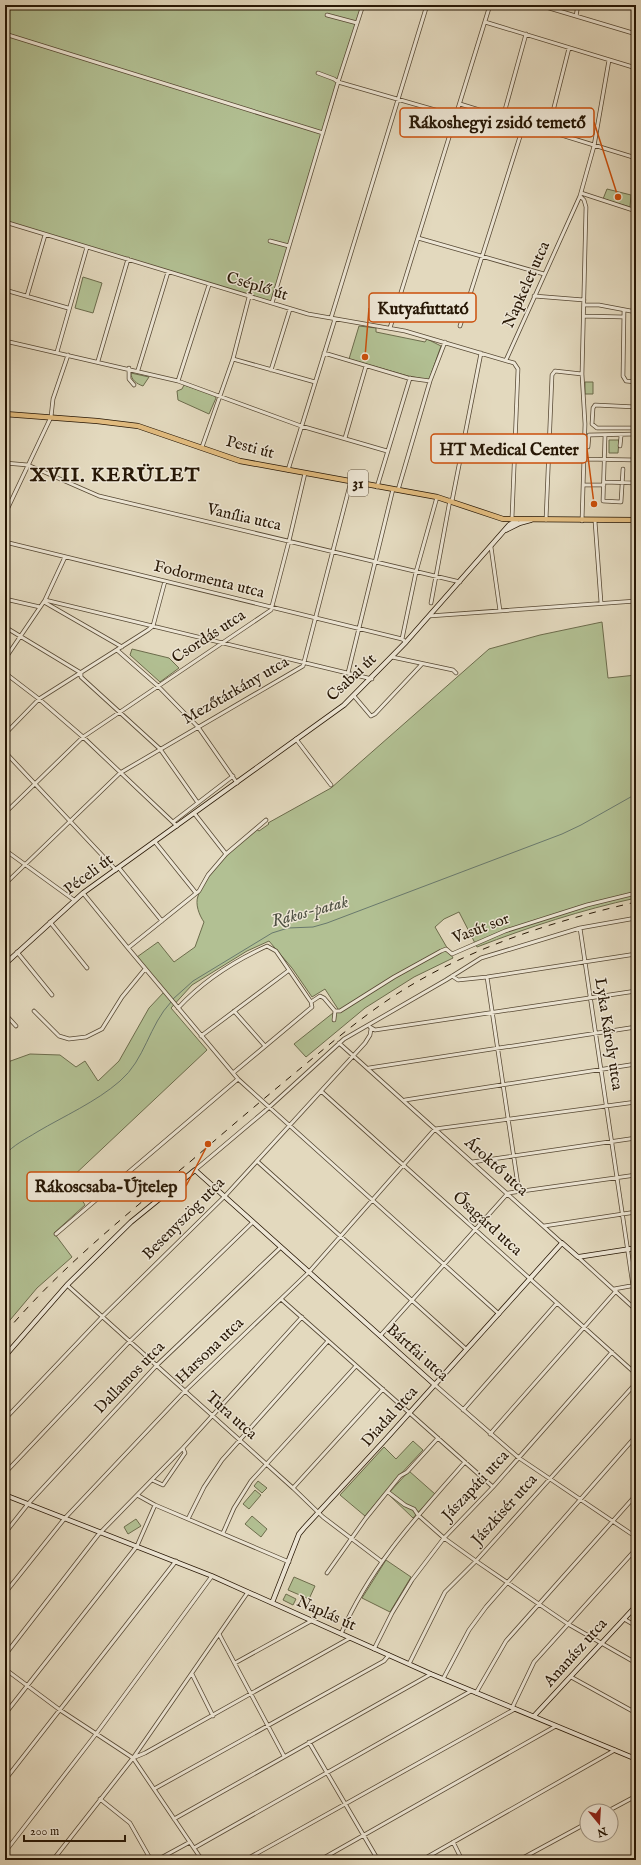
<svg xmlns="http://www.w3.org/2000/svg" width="641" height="1865" font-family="'IM FELL English',serif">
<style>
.green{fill:#b2c093;stroke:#6c6c4c}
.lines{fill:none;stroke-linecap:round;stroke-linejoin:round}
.stream{stroke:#69796d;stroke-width:1}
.street-casing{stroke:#564833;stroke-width:4.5}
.secondary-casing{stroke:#271705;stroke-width:5.5}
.primary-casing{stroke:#271705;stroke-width:6}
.street{stroke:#ede6d5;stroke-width:3}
.secondary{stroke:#ede6d5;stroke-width:4}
.primary{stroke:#e2bc7f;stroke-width:4.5}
.rail{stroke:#271705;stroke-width:1;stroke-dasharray:7 7;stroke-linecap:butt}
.labels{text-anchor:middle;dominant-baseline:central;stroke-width:3;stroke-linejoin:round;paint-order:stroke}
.shield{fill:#ede6d5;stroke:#625543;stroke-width:1}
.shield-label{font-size:15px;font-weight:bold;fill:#271705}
.street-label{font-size:16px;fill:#271705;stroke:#ede6d5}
.water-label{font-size:17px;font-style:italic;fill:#4e5042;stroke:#ede6d5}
.district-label{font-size:20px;font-weight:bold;letter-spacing:1px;fill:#271705;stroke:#ede6d5}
.leader{fill:none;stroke:#cb4f0b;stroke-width:1.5}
.callout-dot{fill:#cb4f0b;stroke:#ede6d5;stroke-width:1.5}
.callout{fill:#ede6d5;stroke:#cb4f0b;stroke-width:1.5}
.callout-label{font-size:17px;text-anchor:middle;font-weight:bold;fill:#271705}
</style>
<rect width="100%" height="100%" fill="#e3d9be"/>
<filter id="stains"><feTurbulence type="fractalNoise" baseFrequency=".005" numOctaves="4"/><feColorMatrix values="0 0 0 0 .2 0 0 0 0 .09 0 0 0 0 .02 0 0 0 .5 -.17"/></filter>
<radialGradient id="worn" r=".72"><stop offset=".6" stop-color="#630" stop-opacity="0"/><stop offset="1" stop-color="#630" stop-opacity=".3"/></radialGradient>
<path class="green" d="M5 5H363L272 303 5 222Z
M607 189 631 195 630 207 603 199Z
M83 277 102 283 93 313 75 308Z
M359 326 376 328V332L425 342 427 339 441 346 429 380 408 376 349 359Z
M131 373 149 377 143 386C137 384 131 380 131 373Z
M585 382H593V394H585Z
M184 385 214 395 216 398 209 414 178 400 177 391 182 389Z
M609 440H619L618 453H609Z
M602 622 608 678 636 675V898C581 910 529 927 477 947L459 912 444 919 435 927 453 958 414 977 365 1008 306 1057 294 1044 338 1009 325 989 312 997 292 968 269 941 247 951 192 985 171 1008 207 1050 70 1179 85 1205 54 1233 72 1257 37 1288 5 1326V1063L30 1054 60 1055 76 1067 85 1061 98 1081 119 1061 149 1008 165 991 137 957 158 942 174 962 195 947 204 922C199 915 195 904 198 896 207 869 236 847 256 829L259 831 269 824 268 823 331 788 489 649 540 635Z
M132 649 169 658 179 668 160 682 130 655Z
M413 1441 423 1450 398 1477 365 1516 340 1495 384 1447 396 1459Z
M409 1471 435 1494 413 1518 388 1494Z
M258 1481 267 1488 262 1493 254 1486Z
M255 1490 261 1495 249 1509 243 1504Z
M252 1516 267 1529 261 1537 245 1524Z
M136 1519 141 1526 128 1534 124 1527Z
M386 1560 411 1577 390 1612 362 1598Z
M294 1577 315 1586 309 1599 288 1590Z
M286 1594 296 1599 293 1605 283 1600Z"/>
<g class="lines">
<path class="stream" d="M173 999 193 981 272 933 288 928 313 927 327 923 562 834 581 825 636 794
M5 1155C13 1145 26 1139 37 1132 64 1116 96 1102 120 1081 145 1060 149 1025 171 1002"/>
<defs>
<path id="street" d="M539 5 636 34
M327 15 357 23
M576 16 578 5
M485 22 636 68
M5 34 323 133
M318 73 334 79 338 82 456 116
M460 104 636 158
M503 117 526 34
M548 131 569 48
M581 193 636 211
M580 196 584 200 586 207 582 374 585 424 582 521
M5 222 308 314 405 331 514 363 518 369 512 518
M418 238 544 274
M270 241 289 246
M5 290 68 308
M27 296 45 235
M534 296 584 300
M272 303 338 82 363 5
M584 305H599L636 312
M624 310 623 376 626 381 636 382
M584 316 624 317
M331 318 427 5
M460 326 524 124
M390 328 490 5
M5 341 178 381 301 426 387 451
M57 352 87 247
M324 353 408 378 430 381
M233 359 315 382
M506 360 580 196 594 146 609 60
M98 361 128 259
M129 368V379L134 385
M138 370 168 272
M271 370 290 309
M178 381 209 285
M636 407 595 405 593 408 592 424 597 428H636
M605 436 603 501 621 502 623 469
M345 438 366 366
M620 446 621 436
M202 447 233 359 249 297
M588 447 589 435 636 434
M585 459 636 460
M5 463 28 465 99 496 460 582
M288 470 335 319
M604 482 636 483
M583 485H604
M377 487 410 378
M398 490 430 381 445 342
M452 501 481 353
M5 514 51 417 53 399 68 355
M546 520 552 375 555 371 582 374
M595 521 601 603
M5 542 402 639 406 642
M491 547 500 611
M5 599 40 607
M45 600 372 679
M44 602 122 647
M431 603 450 500
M429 616 636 601
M5 627 81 673V677L160 749 198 803
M402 639 416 572 437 497
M117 650 158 686 198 727 237 783
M392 657 453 670 456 673
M5 659 45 600 65 557
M5 673 39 699 83 737 177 826
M348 673 393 489
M354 696 371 716 375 714 422 664
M5 734 39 699 148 630 153 626 165 581
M296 739 331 785
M5 752 116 870
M5 813 83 737 271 610 289 541 305 473
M194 813 226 854
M173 822 233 776
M155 842 196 893
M5 850 74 900
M119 868 162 921
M5 884 120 773 303 666 351 481
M83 893 128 948 238 1079 499 1314
M50 922 87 968
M580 928 633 1286
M128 948 199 891 208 875 226 854 266 820
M17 952 52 995
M452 976 458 980 487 977 636 954
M487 977 519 1192
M311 1002 320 996 324 998 335 1011H340L394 977 441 951 446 949 452 954 505 931 587 905 636 893
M178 1008C202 982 234 961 267 946L276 951 311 1002 312 1007 233 1073
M34 1011 59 1036 69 1039 86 1037 102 1029 122 997 145 969
M234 1011 265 1046
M5 1014 16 1026
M334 1020 335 1011
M370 1027 375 1030 636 991
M201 1036 288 971
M339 1043 562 1243
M369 1068 636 1027
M321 1091 636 1374
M405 1100 636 1064
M258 1162 466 1349
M472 1162 636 1138
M195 1170 265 1111 344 1039 446 980 481 958 580 928 636 918
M544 1226 636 1212
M56 1234 238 1079
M578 1257 636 1310
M67 1285 293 1488 323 1517 381 1561
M614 1289 636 1285
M281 1299 493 1487
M380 1336 508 1193 636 1175
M435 1385 519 1458 636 1537
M463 1410 557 1303
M5 1419 102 1317 225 1196 365 1043 370 1035 371 1029
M490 1434 616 1291
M5 1473 130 1341 253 1222
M152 1480 163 1485 185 1453 183 1448
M293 1488 383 1389
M388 1492 405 1505 414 1509 418 1515 444 1538 476 1561 568 1624 636 1663
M137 1495 155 1505 289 1562
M188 1519 204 1487 222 1460 328 1341
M5 1533 28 1504 157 1365 281 1247
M223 1533 234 1508 251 1481 356 1366
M327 1573 366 1518 400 1476 407 1472 438 1438
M5 1593 65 1518 185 1391 309 1272 435 1129 636 1102
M624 1619 636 1626
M219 1634 284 1756
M341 1634C369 1568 417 1516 465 1462
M374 1649 392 1613 412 1580 444 1538 493 1487 612 1352
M5 1655 98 1535 183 1448 302 1317
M235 1663 311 1621
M409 1664 445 1592 476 1561 636 1383
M5 1669 60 1710 133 1758 202 1860
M192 1674 213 1716
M571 1677 636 1713
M443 1679 469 1630 486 1607 636 1436
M476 1693 506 1641 636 1495
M512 1708 534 1662 636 1549
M5 1714 137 1546 155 1505
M309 1742 378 1860
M133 1758 145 1753 350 1638
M5 1780 176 1561
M154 1789 384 1661 389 1655
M100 1799 130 1823 151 1860
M608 1811 636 1796
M174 1819 431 1674
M453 1842 462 1860
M194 1848 471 1691
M5 1852 96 1734 212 1576
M53 1860 133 1758 248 1592
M157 1860 190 1842
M245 1860 515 1709
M320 1860 556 1726
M422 1860 615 1750
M519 1860 587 1823"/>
<path id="secondary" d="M506 530 520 523 531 520
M5 964 83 893 344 705 406 642 509 525 517 520
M5 1356 67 1285 131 1222 195 1170 435 1385
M5 1495 212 1576 431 1674 636 1759
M272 1603 299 1534 304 1528 386 1439 562 1243 578 1257 636 1248
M534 1716 636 1606"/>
<path id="primary" d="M5 414 97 421 138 426 240 461 437 497 503 519 636 520"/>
</defs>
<use href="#street" class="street-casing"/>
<use href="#secondary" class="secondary-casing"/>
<use href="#primary" class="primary-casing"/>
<use href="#street" class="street"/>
<use href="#secondary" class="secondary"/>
<use href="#primary" class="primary"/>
<path class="rail" d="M5 1333C60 1268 126 1215 191 1161 229 1128 268 1095 307 1063 337 1038 367 1013 400 992 471 947 554 921 636 902"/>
</g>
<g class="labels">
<rect class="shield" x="348" y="470" width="20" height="26" rx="3"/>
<g class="shield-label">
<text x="358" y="483">31</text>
</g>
<g class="street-label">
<text transform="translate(527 285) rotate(-66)">Napkelet utca</text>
<text transform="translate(257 287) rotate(17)">Cséplő út</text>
<text transform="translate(250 448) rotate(15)">Pesti út</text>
<text transform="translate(244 518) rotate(13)">Vanília utca</text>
<text transform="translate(209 580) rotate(14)">Fodormenta utca</text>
<text transform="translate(209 637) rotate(-33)">Csordás utca</text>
<text transform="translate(352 678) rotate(-43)">Csabai út</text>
<text transform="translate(236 691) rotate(-30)">Mezőtárkány utca</text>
<text transform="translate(89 875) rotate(-37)">Péceli út</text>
<text transform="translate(481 929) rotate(-21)">Vasút sor</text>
<text transform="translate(608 1034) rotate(81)">Lyka Károly utca</text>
<text transform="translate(496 1167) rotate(42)">Ároktő utca</text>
<text transform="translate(184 1219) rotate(-45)">Besenyszög utca</text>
<text transform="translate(487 1224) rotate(42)">Ősagárd utca</text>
<text transform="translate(210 1351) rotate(-44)">Harsona utca</text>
<text transform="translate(417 1353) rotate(42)">Bártfai utca</text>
<text transform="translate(130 1378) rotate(-46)">Dallamos utca</text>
<text transform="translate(231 1416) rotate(42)">Tura utca</text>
<text transform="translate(390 1417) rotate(-48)">Diadal utca</text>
<text transform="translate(476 1486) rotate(-47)">Jászapáti utca</text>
<text transform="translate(505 1510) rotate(-48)">Jászkisér utca</text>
<text transform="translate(326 1614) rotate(24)">Naplás út</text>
<text transform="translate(576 1653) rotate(-48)">Ananász utca</text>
</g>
<g class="water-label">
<text transform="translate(310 912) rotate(-15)">Rákos-patak</text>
</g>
<g class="district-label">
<text x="115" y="475">XVII. KERÜLET</text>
</g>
</g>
<path class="leader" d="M618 197L594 122M365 357L369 308M594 504L587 449M208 1144L186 1186"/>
<g class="callout-dot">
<circle cx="618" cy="197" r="4"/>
<circle cx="365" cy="357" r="4"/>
<circle cx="594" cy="504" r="4"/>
<circle cx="208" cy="1144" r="4"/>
</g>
<g class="callout">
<rect x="400" y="108" width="194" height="29" rx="4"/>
<rect x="369" y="293" width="107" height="29" rx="4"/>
<rect x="431" y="434" width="156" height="29" rx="4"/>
<rect x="27" y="1172" width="159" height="29" rx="4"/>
</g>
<g class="callout-label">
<text x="497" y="128">Rákoshegyi zsidó temető</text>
<text x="423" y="314">Kutyafuttató</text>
<text x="509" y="455">HT Medical Center</text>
<text x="106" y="1192">Rákoscsaba-Újtelep</text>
</g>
<rect width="641" height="1865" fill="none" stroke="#e3d9be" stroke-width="20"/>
<rect x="6" y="6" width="629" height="1853" fill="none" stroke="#271705" stroke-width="2"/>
<rect x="10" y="10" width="621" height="1845" fill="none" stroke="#271705"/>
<g transform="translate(599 1823) rotate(162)"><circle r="19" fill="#ede6d5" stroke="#9e9382"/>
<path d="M0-3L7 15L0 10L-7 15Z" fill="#8f2418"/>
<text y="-6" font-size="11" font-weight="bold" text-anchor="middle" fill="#271705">N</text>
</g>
<path d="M24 1835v6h101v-6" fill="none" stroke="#271705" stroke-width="2"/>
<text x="30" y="1835" font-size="12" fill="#271705" stroke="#ede6d5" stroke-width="3" paint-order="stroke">200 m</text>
<rect width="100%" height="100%" filter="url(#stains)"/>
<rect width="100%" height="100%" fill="url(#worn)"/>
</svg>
